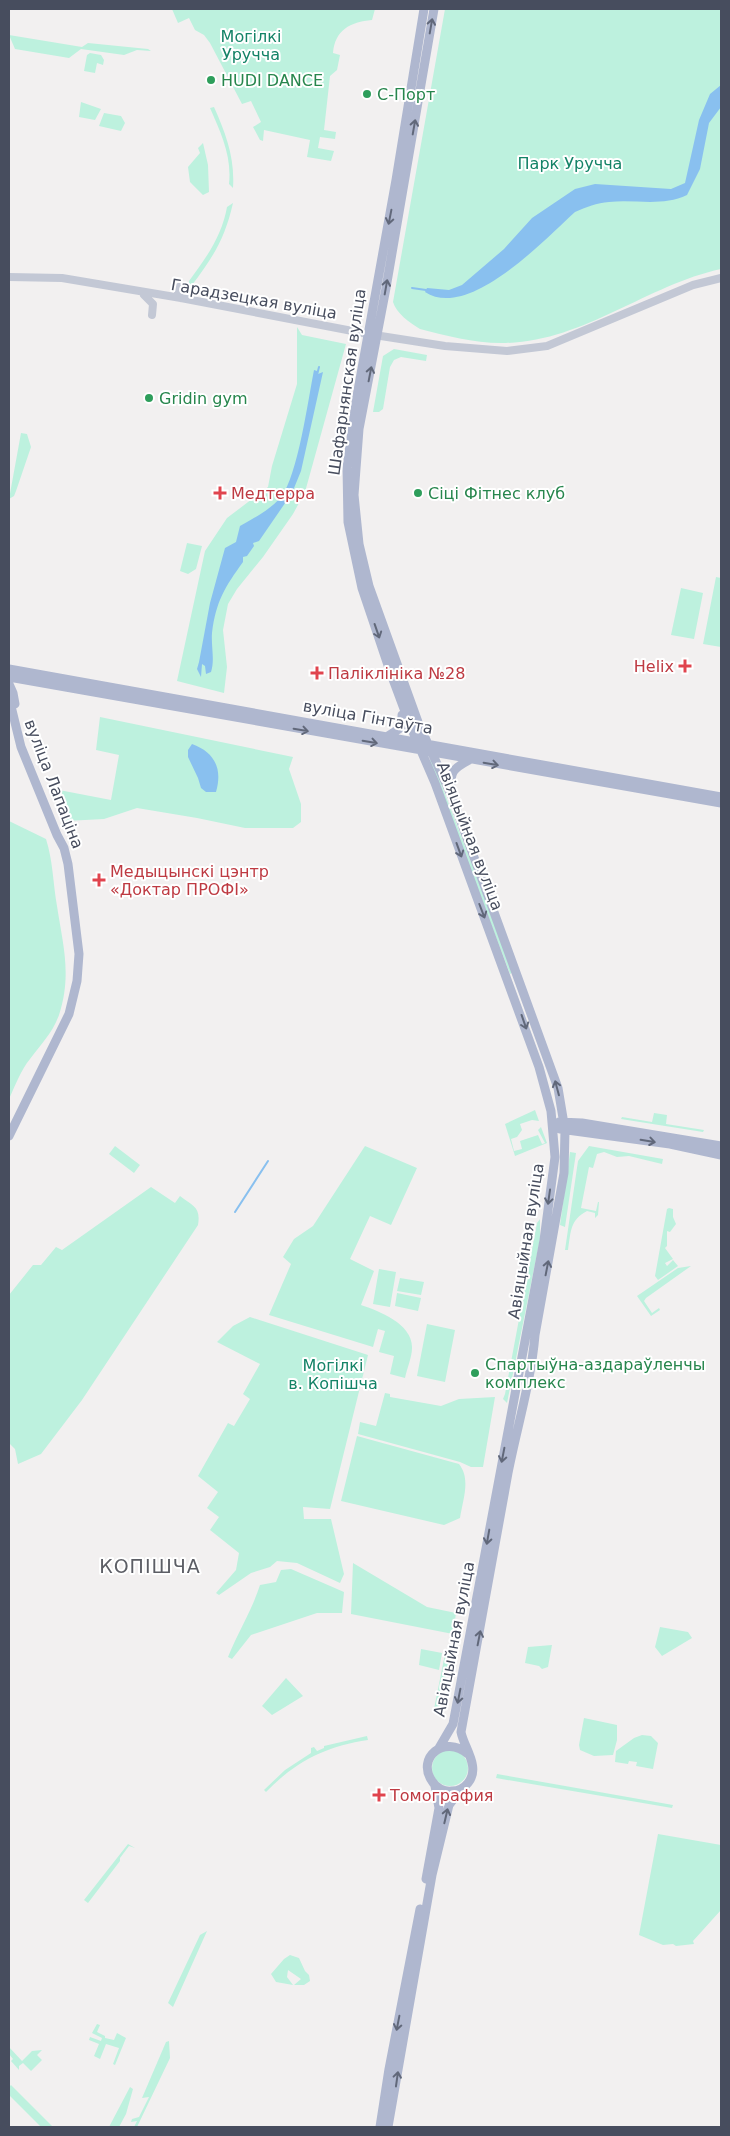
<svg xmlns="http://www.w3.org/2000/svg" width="730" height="2136" font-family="'DejaVu Sans',sans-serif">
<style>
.green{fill:#bdf1de}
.water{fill:#89c0ef}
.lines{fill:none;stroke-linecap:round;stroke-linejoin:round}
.stream{stroke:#89c0ef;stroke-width:2}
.minor{stroke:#c3c8d5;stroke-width:8}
.major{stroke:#afb7cf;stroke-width:9}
.oneway{stroke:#61687a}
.leisure-dot{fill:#2e9e5b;stroke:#fff;stroke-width:2}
.health-dot{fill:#e0444e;stroke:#fff;stroke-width:2}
.labels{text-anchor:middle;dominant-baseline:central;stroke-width:4;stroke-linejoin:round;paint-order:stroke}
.park-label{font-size:16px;fill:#148367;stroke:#fff}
.leisure-label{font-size:16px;fill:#27864d;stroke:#fff;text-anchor:start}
.street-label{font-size:16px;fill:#474d5e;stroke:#fff}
.health-label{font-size:16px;fill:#be3a42;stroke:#fff;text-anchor:start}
.quarter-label{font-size:19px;letter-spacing:1px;fill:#5c5e65;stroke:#fff}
</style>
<rect width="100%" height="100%" fill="#f2f0f0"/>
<path class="green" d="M172 9H375L372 20C350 22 335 30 333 53L340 55 337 70 330 76 324 130 336 132 335 139 320 137 318 148 334 151 331 161 307 157 310 140 264 130 263 141 260 140 253 127 261 122 251 101 242 104 210 43 204 35 195 30 189 18 178 23Z
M445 9H721V269C647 285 584 341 506 343 477 344 447 336 420 329 410 323 396 313 393 302Z
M9 35 82 47 88 43 148 49 151 51 137 50 124 55 81 49 69 58 15 49Z
M90 53 101 55 104 60 103 65 97 63 95 73 84 71 87 55Z
M81 102 101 109 95 120 79 117Z
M214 107C226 134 235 158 233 188L229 184C232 156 221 133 210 108Z
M104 113 121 116 125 123 121 131 99 126Z
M203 143 208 165 209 192 203 195 190 182 188 167 200 153 198 148Z
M233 203C225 238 214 256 192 285L189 284V281C206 258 222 236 227 207Z
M297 327 302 335 346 344 305 492 293 514 263 557 237 589 228 604 223 630 227 667 224 693 177 681 205 551 227 518 268 487 272 466 297 384Z
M394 349 427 355 426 361 401 357 394 360 390 367 383 409 379 412H373L383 356Z
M21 433 27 434 31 447 16 491 14 496 9 499Z
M187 543 202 546 196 569 188 574 180 571Z
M716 577 721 578V647L703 644Z
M681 588 703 593 694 639 671 635Z
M100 717 293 757 289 769 301 804V822L293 828H245L197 818 137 808 104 819 66 821 59 790 111 800 119 755 96 750Z
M429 760H432L513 972 510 974Z
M9 821 46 839C53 861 53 883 57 906 63 945 72 975 59 1015 52 1034 41 1044 30 1059 21 1070 15 1086 9 1099Z
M535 1110 539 1121 532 1120 520 1124 522 1130 517 1137 511 1139 514 1151 522 1149 520 1141 538 1135 542 1144 545 1143 538 1130 541 1127 547 1143 515 1156 505 1124Z
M654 1113 667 1115 666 1124 704 1130 703 1132 621 1119 622 1117 652 1122Z
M115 1146 140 1165 134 1173 109 1154Z
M365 1146 417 1168 391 1225 370 1216 350 1259 374 1271 361 1305C379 1311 413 1324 412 1348 412 1357 407 1368 405 1378L390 1374 394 1356 379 1352 385 1331 378 1329 373 1347 269 1315 291 1264 283 1257 294 1239 313 1226Z
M589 1146 663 1159 662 1164 629 1156 617 1157 604 1152 597 1154 593 1168 589 1167 581 1208 596 1211 598 1202H599L598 1215 595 1218V1213L587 1211C570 1220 571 1231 568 1250H565L578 1161Z
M570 1152 576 1153 565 1227 560 1225Z
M151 1187 175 1203 180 1196C193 1206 201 1207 198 1225L82 1400 41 1454 18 1464 15 1449 9 1443V1295L33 1265H41L56 1247 62 1250Z
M669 1208 673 1209V1217L676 1224 670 1232 667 1231V1246L665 1248 673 1259 665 1263 667 1266 673 1260 678 1266 658 1280 655 1276 667 1209Z
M540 1219V1239L507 1403 503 1399 505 1394 537 1223Z
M691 1266 646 1298 644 1301 652 1313 659 1308 660 1310 651 1316 637 1296 678 1268Z
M379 1269 396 1272 390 1307 373 1304Z
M400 1278 424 1282 421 1295 397 1291Z
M397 1293 421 1298 418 1311 395 1306Z
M250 1317 368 1355 330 1509 303 1507 304 1519H331L344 1574 340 1583 297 1563 277 1561 270 1567 251 1573 219 1595 216 1593 236 1570 239 1553 210 1530 219 1517 207 1508 218 1492 198 1476 228 1423 234 1426 250 1399 243 1394 260 1364 217 1342 233 1326Z
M427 1324 455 1330 445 1382 417 1376Z
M385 1393 390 1394V1397L441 1406 459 1399 495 1397 483 1467H471L460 1462 358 1434 360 1422 376 1426Z
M357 1436 459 1464C471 1479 463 1499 460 1518L444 1525 341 1501Z
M353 1563 427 1607 456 1613 453 1634 351 1614Z
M291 1569 344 1592 342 1613H317L251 1635 232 1659 228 1657C238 1632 252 1610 260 1585L276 1582 281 1570Z
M660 1627 688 1632 692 1638 662 1656 655 1647Z
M552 1645 548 1667 542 1669 539 1666 525 1663 528 1647Z
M421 1649 442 1653 439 1670 419 1665Z
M445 1654 450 1655 439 1710 434 1709Z
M286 1678 303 1696 272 1715 262 1706Z
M584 1718 617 1725V1740L613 1755 594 1756 580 1750 579 1745Z
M642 1735 651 1736 658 1743 653 1769 636 1766 637 1762 629 1761 628 1764 615 1762 616 1751 634 1738Z
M367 1736 368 1740C326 1746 295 1762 266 1792L264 1790 285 1770 311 1753V1748L314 1747 317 1751 324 1748V1746Z
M432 1768a18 18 0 1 1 36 0a18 18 0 1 1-36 0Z
M497 1774 673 1805 672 1808 496 1778Z
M658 1834 721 1845V1910L693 1941 694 1944 676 1946 673 1944 663 1945 639 1935Z
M128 1844 135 1848 129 1846 120 1858V1861L88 1903 84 1900Z
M207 1931 173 2007 168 2003 200 1935Z
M290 1955 299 1958 305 1971 309 1975 310 1981 304 1985H294L301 1979 288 1970 287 1977 293 1985 276 1982 271 1974 284 1959Z
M97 2024 100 2025 97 2032 105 2036V2038L114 2040 117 2033 126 2038 115 2065 113 2064 119 2048 106 2044 100 2059 94 2056 99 2044 89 2040 90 2037 101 2041 102 2038 92 2033Z
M169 2041 170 2058 137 2127H134L137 2121 131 2122 132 2119 139 2117 149 2097 142 2098 166 2042Z
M9 2047 22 2061 32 2051 42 2050 37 2055 42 2060 31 2071 23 2063 19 2066V2070L11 2061 13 2059 9 2054Z
M11 2085 53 2127H41L9 2095V2087Z
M130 2087 133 2089 126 2114 119 2127H109Z"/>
<path class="water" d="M721 85V107L709 123 700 169 687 195C662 207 635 199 609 202 597 203 586 207 575 212 545 239 469 321 425 292L427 288 449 290 462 285 504 249 532 218 575 189 595 184 671 189 685 183 699 120 710 94Z
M314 370 317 371 318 374 323 372 301 471 292 493 259 541 253 543 254 546 247 556 243 557V562C225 587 216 601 212 633 211 646 215 660 211 672L206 674 205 666 202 664 201 677 197 669 199 662 210 603 225 548 236 542 240 526C254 518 270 510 281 497 298 475 308 400 314 370Z
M192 744C214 752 223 768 216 792H206L201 788 198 778 188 757V750Z"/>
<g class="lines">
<path class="stream" d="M412 288 426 290
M317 375 319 367
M235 1212 268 1161"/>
<path class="minor" d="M9 277 62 278 181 298 368 334 445 346 507 351 547 346 693 285 721 278
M179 287 178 293 181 298
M144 295 153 304 152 315"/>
<path class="major" d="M424 9 396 180 357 396 347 467 348 522 362 588 391 674 410 725 435 783 539 1067 551 1111 555 1157 544 1240 453 1724 439 1748
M434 9 386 288 359 429 354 495 359 544 369 586 418 722 452 797 558 1088 565 1130 564 1173 535 1335C531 1382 517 1427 508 1473 492 1559 477 1646 461 1732 464 1748 481 1767 468 1783 464 1788 458 1791 452 1791 444 1792 436 1788 432 1781 416 1758 444 1734 468 1754
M9 669 721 797
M9 677 721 803
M9 684 13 693 15 704
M9 698 21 747 57 835 64 848 68 864 79 954 77 981 69 1014 9 1136
M388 736 402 727V715
M451 792C450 772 452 769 469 760
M559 1122 582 1123 721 1146
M560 1129 670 1144 721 1155
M426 1879 439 1808 435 1786
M380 2127 389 2069 420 1909
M388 2127 432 1875 449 1805 461 1789"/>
</g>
<defs><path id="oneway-shaft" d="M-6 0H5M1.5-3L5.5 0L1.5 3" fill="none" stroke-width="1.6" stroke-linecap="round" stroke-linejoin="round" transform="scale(1.25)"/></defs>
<g class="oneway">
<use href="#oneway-shaft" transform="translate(431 26) rotate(-80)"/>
<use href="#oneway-shaft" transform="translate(414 127) rotate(-80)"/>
<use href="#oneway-shaft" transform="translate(390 217) rotate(101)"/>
<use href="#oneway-shaft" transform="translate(386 287) rotate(-80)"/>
<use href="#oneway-shaft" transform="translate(370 374) rotate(-79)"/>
<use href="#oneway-shaft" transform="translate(377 631) rotate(71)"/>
<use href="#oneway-shaft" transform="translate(301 730) rotate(10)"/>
<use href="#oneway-shaft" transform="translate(370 742) rotate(10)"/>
<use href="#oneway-shaft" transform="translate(491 764) rotate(10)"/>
<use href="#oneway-shaft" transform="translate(459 850) rotate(70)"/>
<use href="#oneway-shaft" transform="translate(482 911) rotate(69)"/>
<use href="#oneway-shaft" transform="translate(524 1022) rotate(71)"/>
<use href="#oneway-shaft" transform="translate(557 1088) rotate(-105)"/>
<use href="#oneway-shaft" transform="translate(648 1141) rotate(9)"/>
<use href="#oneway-shaft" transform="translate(549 1197) rotate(98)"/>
<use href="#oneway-shaft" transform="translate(547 1268) rotate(-79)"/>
<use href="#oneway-shaft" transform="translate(503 1455) rotate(101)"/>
<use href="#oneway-shaft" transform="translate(488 1537) rotate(100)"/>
<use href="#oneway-shaft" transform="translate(479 1638) rotate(-79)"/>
<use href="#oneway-shaft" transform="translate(459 1696) rotate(101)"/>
<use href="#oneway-shaft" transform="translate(446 1816) rotate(-77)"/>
<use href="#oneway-shaft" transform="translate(398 2023) rotate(101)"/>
<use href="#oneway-shaft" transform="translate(397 2079) rotate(-82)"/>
</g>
<g class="leisure-dot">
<circle cx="211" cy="80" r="5"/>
<circle cx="367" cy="94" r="5"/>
<circle cx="149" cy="398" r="5"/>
<circle cx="418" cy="493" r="5"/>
<circle cx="475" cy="1373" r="5"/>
</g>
<g class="health-dot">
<path d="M217.5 485.5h5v5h5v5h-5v5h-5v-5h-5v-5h5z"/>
<path d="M682.5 658.5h5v5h5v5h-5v5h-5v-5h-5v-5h5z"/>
<path d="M314.5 665.5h5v5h5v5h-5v5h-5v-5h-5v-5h5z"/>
<path d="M96.5 872.5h5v5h5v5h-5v5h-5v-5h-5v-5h5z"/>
<path d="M376.5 1787.5h5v5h5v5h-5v5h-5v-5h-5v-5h5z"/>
</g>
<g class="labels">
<g class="park-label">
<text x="251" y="36">Могілкі<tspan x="251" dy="18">Уручча</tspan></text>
<text x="570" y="163">Парк Уручча</text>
<text x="333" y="1365">Могілкі<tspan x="333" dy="18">в. Копішча</tspan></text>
</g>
<g class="leisure-label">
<text x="221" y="80">HUDI DANCE</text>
<text x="377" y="94">С-Порт</text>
<text x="159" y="398">Gridin gym</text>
<text x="428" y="493">Сіці Фітнес клуб</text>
<text x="485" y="1364">Спартыўна-аздараўленчы<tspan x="485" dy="18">комплекс</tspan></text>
</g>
<g class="street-label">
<text transform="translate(254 299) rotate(10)">Гарадзецкая вуліца</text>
<text transform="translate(347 382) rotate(-82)">Шафарнянская вуліца</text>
<text transform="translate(368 717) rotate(10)">вуліца Гінтаўта</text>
<text transform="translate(54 784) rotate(69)">вуліца Лапаціна</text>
<text transform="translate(470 836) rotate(69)">Авіяцыйная вуліца</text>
<text transform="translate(526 1241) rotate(-81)">Авіяцыйная вуліца</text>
<text transform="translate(454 1639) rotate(-79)">Авіяцыйная вуліца</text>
</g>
<g class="health-label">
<text x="231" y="493">Медтерра</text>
<text x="674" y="666" text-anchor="end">Helix</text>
<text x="328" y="673">Паліклініка №28</text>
<text x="110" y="871">Медыцынскі цэнтр<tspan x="110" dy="18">«Доктар ПРОФІ»</tspan></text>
<text x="390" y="1795">Томография</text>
</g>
<g class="quarter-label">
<text x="150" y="1566">КОПІШЧА</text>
</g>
</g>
<rect width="730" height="2136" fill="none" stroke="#474d5e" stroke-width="20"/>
</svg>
